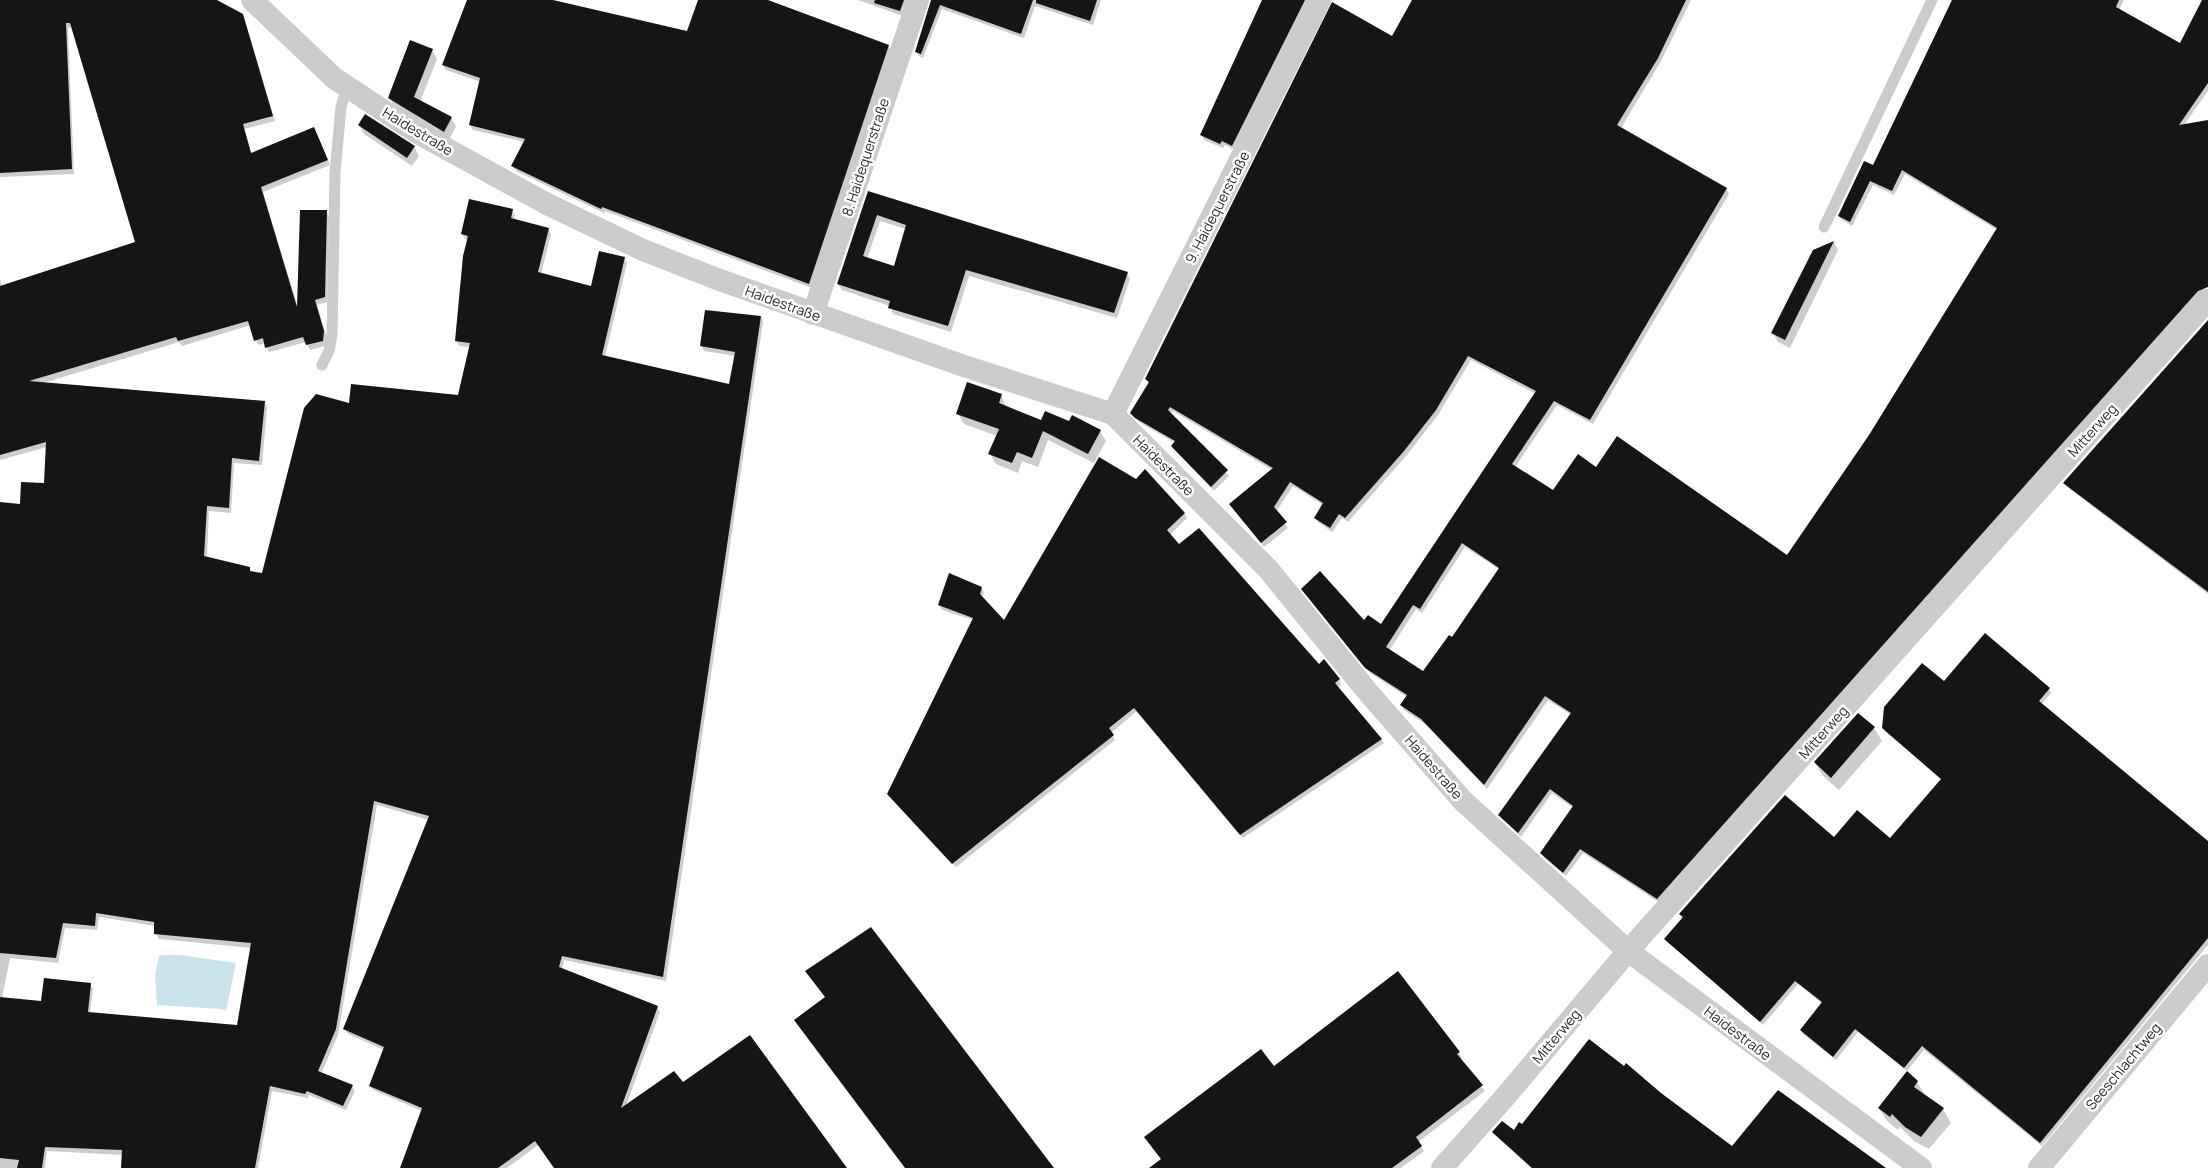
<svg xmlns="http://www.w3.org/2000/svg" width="2208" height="1168" font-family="Manrope,sans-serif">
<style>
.water{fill:#cae3ea}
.shadow{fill:#0003;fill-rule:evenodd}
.building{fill:#151515;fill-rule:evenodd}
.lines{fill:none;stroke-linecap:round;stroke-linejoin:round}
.service{stroke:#cbcbcb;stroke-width:11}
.minor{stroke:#cbcbcb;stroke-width:22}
.labels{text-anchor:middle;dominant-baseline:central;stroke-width:5;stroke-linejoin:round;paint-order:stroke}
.street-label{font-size:14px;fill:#2e2e2e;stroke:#fff}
</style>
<rect width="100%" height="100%" fill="#fff"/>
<path class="water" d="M163 955H180L236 963 226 1011 221 1009 157 1005 155 974 159 956Z"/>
<path class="shadow" d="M0 0H214L245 21 275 121 244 129 252 155 317 134 330 165 263 192 298 308 326 211 329 216 327 302 317 305 327 337 325 346 310 350 306 342 269 352 265 343 258 345 251 325 182 346 179 342 40 384 264 402 267 407 262 465 234 463 231 513 209 511 207 558 249 568 253 573 263 575 350 404 459 396 470 347 459 346 456 341 468 240 465 239 462 234 512 210 515 215 514 220 548 229 551 234 541 274 592 288 624 258 627 263 605 357 730 386 736 356 704 351 701 346 761 317 763 322 666 981 564 960 562 970 657 1007 660 1012 626 1106 683 1083 845 1168H555L538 1145 507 1168H402L422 1111 373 1090 370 1086 384 1050 348 1034 345 1029 429 820 377 805 338 1035 321 1074 352 1086 355 1091 346 1110 309 1095 308 1098 272 1091 258 1168H122L123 1155 47 1151 45 1168H0V503L21 506 46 484 47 447 0 460V278L2 287 137 243 73 27 68 28 74 174 0 177ZM99 917 156 926V934L159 939 252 948 238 1026 90 1013 93 989 90 984 42 1002 2 998 10 958 58 963 65 928 97 930Z
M468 0H547L687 32 699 0H765L888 46 891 51 812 288 605 211 604 213 516 171 513 166 525 142 473 130 470 125 481 82 446 70 443 65Z
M858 0H909L903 16Z
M932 0H1101L1093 25 1035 6 1024 38 942 9 923 58 919 56 916 52Z
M1264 0H1310L1235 150 1225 145 1223 148 1204 140 1202 135Z
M1413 0H1691L1660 63 1621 128 1726 189 1729 194 1593 424 1557 405 1515 467 1553 492 1597 469 1787 557 1870 436 1997 230 1905 174 1894 195 1873 185 1852 226 1842 220 1839 216 1874 167 1953 0H2124L2119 10 2180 45 2204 0H2208V91L2184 125 2208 122V263L2204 288 2207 293 1660 903 1583 853 1566 876 1544 858 1541 853 1573 808 1552 793 1521 837 1499 815 1571 715 1548 700 1487 789 1425 724 1404 710 1402 705 1407 697 1370 673 1305 593 1364 622 1381 626 1536 394 1471 360 1438 415 1407 455 1348 522 1342 518 1332 532 1318 522 1315 518 1323 505 1293 486 1276 512 1288 528 1264 547 1233 508 1272 470 1173 411 1170 414 1229 476 1214 491 1175 450 1172 446 1175 443 1139 422 1132 413 1149 384 1146 379 1392 37ZM1465 547 1500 570 1453 638 1424 673 1389 651 1416 609 1422 613Z
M432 50 437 59 420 102 451 118 456 126 449 140 395 107 389 98Z
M359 125 414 147 419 156 412 166 364 134Z
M869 193 1127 273 1130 279 1117 318 969 276 951 332 893 314 890 306 842 290 838 284ZM880 221 906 229 894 268 867 259Z
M1834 242 1838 250 1790 348 1778 342 1773 333 1814 251Z
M2208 322V594L2067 487 2064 483Z
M1001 395 1007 408 1042 422H1070L1100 431 1106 441 1094 463 1048 440 1038 467 1022 461 1018 473 996 464 990 454 997 436 964 424 958 414Z
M1184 513 1187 518 1170 535 1179 545 1319 666 1339 679 1341 684 1338 688 1384 743 1243 838 1137 711 1111 733 1115 740 956 867 891 798 973 620 942 610 939 605 982 588 984 592 982 598 1005 622Z
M1944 682 2049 689 2051 693 2041 705 2208 843V945L2042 1146 1924 1050 1907 1071 1858 1032 1836 1060 1804 1035 1801 1031 1823 1004 1798 984 1763 1025 1666 939 1682 918 1680 914 1834 839 1890 840 1942 780 1886 732 1884 727Z
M1874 728 1882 741 1839 790 1823 776 1815 763Z
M1398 973 1459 1053 1462 1058 1460 1059 1485 1091 1418 1142 1424 1151 1401 1168H1168L1273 1067Z
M1917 1082 1925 1095 1943 1109 1951 1123 1929 1149 1914 1141 1900 1127 1898 1130 1887 1121 1879 1108Z
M1660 1094 1732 1148 1884 1168H1531L1493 1133 1514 1132 1522 1126Z"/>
<path class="building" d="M0 0H217L243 14 273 116 243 124 251 153 314 127 328 160 261 187 297 307 300 210H327L325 297 315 300 324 331 323 341 306 345 303 337 265 348 263 338 254 341 248 321 178 341 176 337 29 381 265 401 259 461 232 458 229 508 207 506 204 556 250 567V571L262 573 304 408 316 394 349 403 351 384 458 395 470 343 455 341 463 256 468 236 461 234 469 199 513 209 511 218 549 228 538 272 591 286 599 251 625 257 602 355 729 384 735 352 700 346 705 310 761 316 663 977 562 956 559 967 658 1006 621 1108 674 1071 683 1082 750 1035 847 1168H554L535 1141 498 1168H400L422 1108 369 1086 384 1047 343 1029 429 816 374 801 336 1029 318 1071 353 1085 343 1106 307 1091 305 1094 270 1086 255 1168H121L122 1150 45 1147 42 1168H17L19 1160 0 1158V997L41 1001 44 978 91 983 88 1012 237 1025 251 943 154 934V922L96 913 95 926 63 923 56 958 0 953V502L20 504 21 482 44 483 46 442 0 455V286L135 242 70 23H66L72 169 0 173Z
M467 0H553L687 31 698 0H768L889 45 809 284 602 207 601 209 511 166 525 139 469 125 480 78 442 65Z
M875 0H904L900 11 874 3Z
M931 0H1033L1021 34 940 5 921 54 915 52Z
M1036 0H1097L1090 21 1036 3Z
M1262 0H1305L1232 146 1222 141 1220 144 1200 135Z
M1412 0H1686L1658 58 1617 125 1727 188 1590 420 1554 401 1512 464 1553 490 1578 454 1596 467 1617 436 1787 555 1869 435 1997 228 1902 170 1892 191 1870 181 1850 222 1838 216 1864 161 1873 165 1952 0H2119L2116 7 2180 43 2202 0H2208V83L2179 125 2208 120V287L2198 291 1657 899 1580 849 1563 873 1540 853 1573 806 1550 789 1518 833 1498 815 1571 713 1545 696 1484 785 1421 719 1400 705 1407 695 1365 668 1301 589 1320 571 1364 620 1368 615 1381 624 1536 391 1468 356 1436 410 1404 451 1345 518 1339 514 1330 528 1314 518 1323 503 1290 482 1274 507 1287 522 1261 543 1229 504 1273 468 1170 407 1168 410 1228 470 1211 487 1171 446 1175 441 1135 418 1130 413 1149 382 1145 379 1332 2 1392 36ZM1462 543 1499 568 1452 637 1449 635 1423 671 1386 647 1413 605 1420 609Z
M410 40 433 49 414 97 452 117 444 132 388 98Z
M365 114 415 146 407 158 358 125Z
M868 191 1128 272 1114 313 966 270 948 326 888 308 890 301 837 284ZM877 215 906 225 894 266 863 256Z
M1834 241 1785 340 1771 333 1813 250Z
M2208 320V592L2063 483Z
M967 382 1002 394 999 403 1041 420 1045 411 1069 421 1072 415 1101 430 1088 454 1043 431 1032 458 1017 452 1012 463 988 454 999 429 956 414Z
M1099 457 1136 479 1145 469 1185 513 1167 530 1179 544 1199 528 1319 664 1324 659 1340 679 1335 683 1382 739 1240 835 1134 708 1109 728 1114 735 952 864 887 794 973 618 938 605 949 573 982 587 980 594 1004 620Z
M1985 633 2050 688 2039 701 2208 841V938L2040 1143 1922 1046 1904 1068 1855 1029 1833 1057 1800 1030 1822 1002 1795 981 1760 1022 1664 939 1683 917 1679 914 1785 795 1834 837 1857 810 1890 838 1941 779 1882 728 1884 707 1922 663 1944 681Z
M1858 713 1875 727 1831 778 1814 762Z
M871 927 1054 1168H905L794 1020 825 997 805 971Z
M1398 971 1460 1052 1457 1054 1483 1085 1416 1137 1422 1146 1392 1168H1149L1161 1159 1144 1137 1261 1049 1274 1066Z
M1589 1039 1624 1066 1626 1063 1661 1093 1732 1146 1778 1090 1886 1168H1532L1492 1132 1502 1121 1514 1130 1519 1122 1522 1124Z
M1907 1071 1918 1081 1914 1087 1944 1108 1921 1137 1905 1127 1892 1114 1890 1117 1878 1108Z"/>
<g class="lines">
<path class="service" d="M1824 227 1932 0
M322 365 329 351 332 334 335 173 341 107 347 87"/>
<path class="minor" d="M252 0 334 78 416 132 549 205 643 250 717 279 964 366 1113 414 1268 569 1367 691 1463 801 1628 951 1921 1168
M813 314 918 0
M1113 414 1320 0
M1442 1168 1505 1097 1628 951 2208 300
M2039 1168 2208 965"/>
</g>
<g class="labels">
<g class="street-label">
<text transform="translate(418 131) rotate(31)">Haidestraße</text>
<text transform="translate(865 157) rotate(-72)">8. Haidequerstraße</text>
<text transform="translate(1217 207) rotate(-63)">9. Haidequerstraße</text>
<text transform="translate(783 303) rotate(20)">Haidestraße</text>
<text transform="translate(2092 430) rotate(-48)">Mitterweg</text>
<text transform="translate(1164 465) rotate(45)">Haidestraße</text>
<text transform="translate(1823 732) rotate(-48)">Mitterweg</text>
<text transform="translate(1434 767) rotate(49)">Haidestraße</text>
<text transform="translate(1738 1033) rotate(37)">Haidestraße</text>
<text transform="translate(1556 1036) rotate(-50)">Mitterweg</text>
<text transform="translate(2123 1066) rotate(-50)">Seeschlachtweg</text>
</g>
</g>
</svg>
